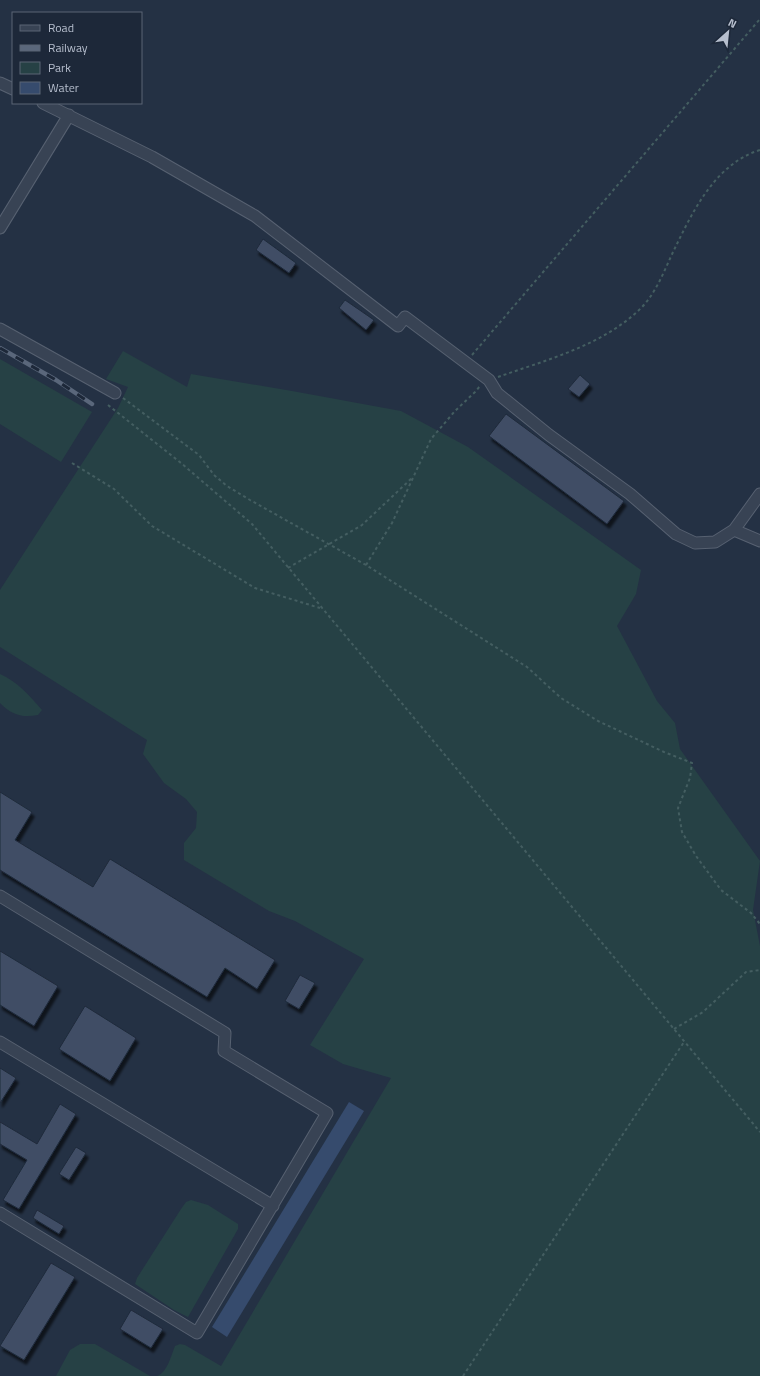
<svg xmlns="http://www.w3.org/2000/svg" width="760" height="1376" font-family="'Titillium Web',sans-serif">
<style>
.green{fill:#264145}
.water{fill:#364b6d}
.building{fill:#404e65;stroke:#1f2a3b;filter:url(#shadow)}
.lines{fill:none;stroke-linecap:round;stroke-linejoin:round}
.minor-casing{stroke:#576171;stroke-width:13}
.path{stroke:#445e61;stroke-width:2;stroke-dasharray:3 3;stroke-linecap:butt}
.minor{stroke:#384354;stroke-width:11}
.rail-casing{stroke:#5a677b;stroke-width:4.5}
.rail{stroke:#1d2839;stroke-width:3;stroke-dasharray:9;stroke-linecap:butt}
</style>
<defs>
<filter id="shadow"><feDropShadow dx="2.5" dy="4.5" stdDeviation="1" flood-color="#0009"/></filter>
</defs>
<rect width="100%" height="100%" fill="#243144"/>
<path class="green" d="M123 351 187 387 191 374 292 391 401 411 468 447 641 570 636 594 617 626 657 701 675 723 680 749 760 861 753 910 760 946V1376H157C167 1373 171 1356 175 1346L180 1344 185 1345 221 1366 391 1078 343 1064 310 1045 364 959 295 921 269 911 184 860V843L196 828 197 812 186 799 164 783 143 754 147 740 0 647V590L118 408 128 387 106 379Z
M0 359 92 412 61 462 0 424Z
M0 674C18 682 29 695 42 710L38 715C22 718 12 715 0 703Z
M191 1200 208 1205 238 1224V1229L188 1317 174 1310 135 1284 137 1278 181 1209 186 1202Z
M80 1344H95L150 1376H56L70 1350Z"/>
<path class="water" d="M349 1102 364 1111 227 1337 212 1327Z"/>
<path class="building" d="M263 239 296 263 289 273 256 250Z
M345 300 374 320 366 330 339 308Z
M580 375 590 384 579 397 568 389Z
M506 414 624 501 607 524 489 436Z
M0 792 32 812 15 840 93 887 110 859 275 960 257 989 225 968 207 997 0 870Z
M0 951 58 986 34 1026 0 1005Z
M300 975 315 983 299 1009 285 1001Z
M85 1006 136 1038 110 1081 59 1049Z
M0 1068 16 1078 0 1103Z
M60 1104 76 1114 19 1209 3 1200 27 1160 0 1144V1122L37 1144Z
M76 1147 86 1153 69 1180 59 1174Z
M37 1210 64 1226 59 1234 33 1218Z
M51 1263 75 1277 24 1360 0 1346Z
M131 1310 163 1329 151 1348 120 1329Z"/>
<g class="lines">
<defs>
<path id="minor" d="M0 83 13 89
M43 103 152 157 255 216 398 326 405 317 489 380 497 393 549 435 630 494 676 534 695 543 715 542 734 530 760 494
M0 228 69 115
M0 329 115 393
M734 530 760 541
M0 896 225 1033 224 1051 327 1113 197 1333 0 1213
M0 1042 273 1206"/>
</defs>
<use href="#minor" class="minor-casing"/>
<path class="path" d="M472 355 760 19
M498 377C546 360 601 346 639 310 656 294 664 271 674 250 693 211 715 164 760 150
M123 398 199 455 214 475 227 486 250 500 366 565 445 615 527 667 561 698 598 721 664 752 692 763 690 778 678 808 682 832 696 856 721 890 751 913 760 924
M108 405 181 463 252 524 760 1132
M72 463 114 489 152 526 255 588 320 608
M366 565 392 523 431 439 455 411 475 392 480 386
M288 568 362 525 413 477
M674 1029 703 1012 746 972 760 970
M463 1376 684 1042"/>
<use href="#minor" class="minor"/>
<defs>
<path id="rail" d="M0 348 56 380 92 404"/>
</defs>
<use href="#rail" class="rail-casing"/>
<use href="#rail" class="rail"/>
</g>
<rect x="12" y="12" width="130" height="92" fill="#1d2839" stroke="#5a6474"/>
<rect x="20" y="25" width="20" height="6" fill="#384354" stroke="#5a6474"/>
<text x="48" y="32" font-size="12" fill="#b6becd">Road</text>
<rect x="20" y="45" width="20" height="6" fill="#5a677b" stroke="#5a6474"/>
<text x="48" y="52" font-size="12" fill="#b6becd">Railway</text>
<rect x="20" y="62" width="20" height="12" fill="#264145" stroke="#5a6474"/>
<text x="48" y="72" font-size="12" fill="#b6becd">Park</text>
<rect x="20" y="82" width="20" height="12" fill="#364b6d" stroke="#5a6474"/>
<text x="48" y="92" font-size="12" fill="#b6becd">Water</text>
<g transform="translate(728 32) rotate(27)" stroke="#1d2839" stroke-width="3" paint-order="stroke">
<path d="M0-3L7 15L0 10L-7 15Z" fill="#b6becd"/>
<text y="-6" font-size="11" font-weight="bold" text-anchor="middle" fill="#b6becd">N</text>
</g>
</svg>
